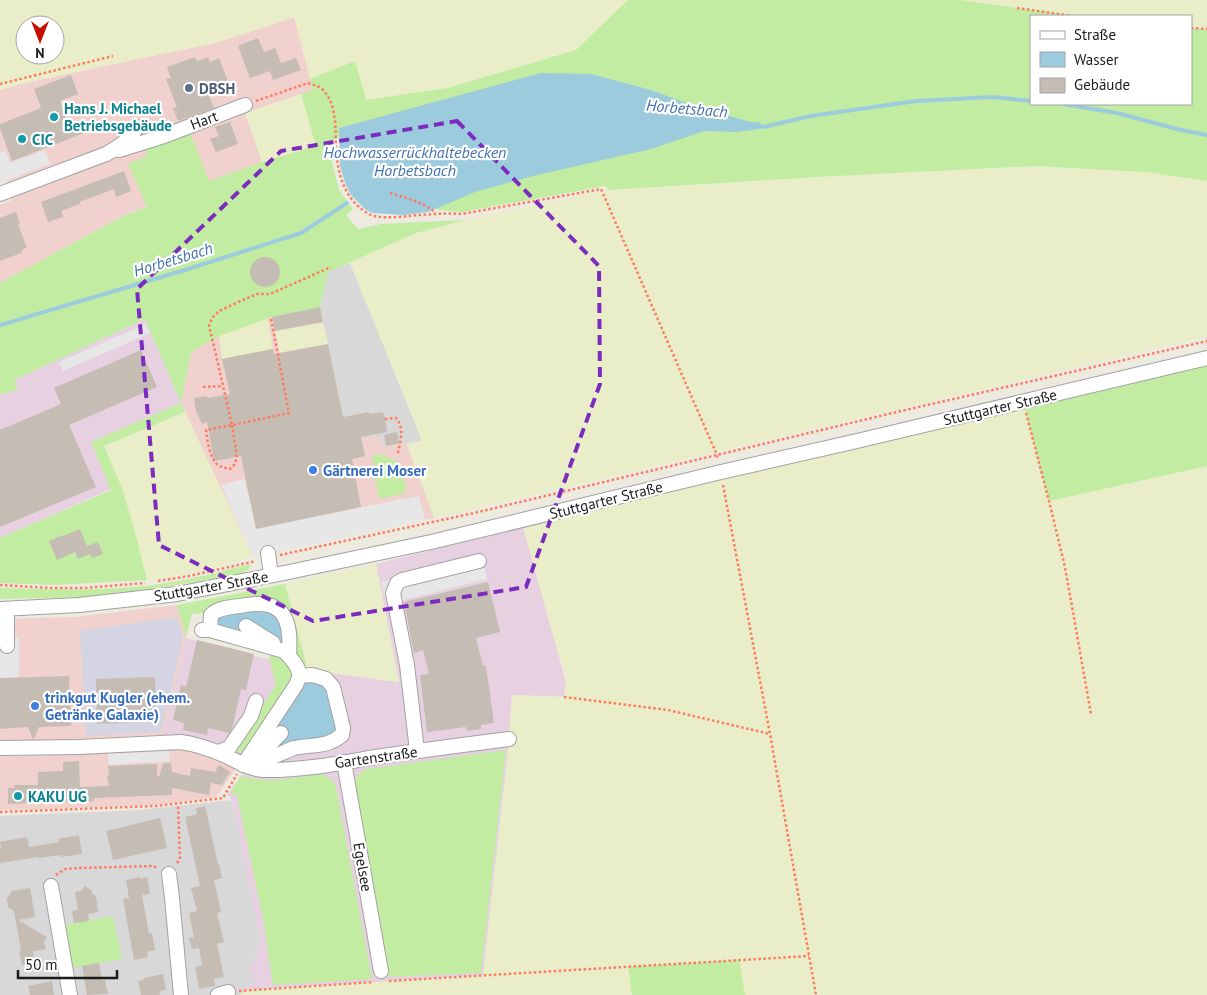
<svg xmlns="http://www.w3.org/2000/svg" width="1207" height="995" font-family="'PT Sans',sans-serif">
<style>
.residential{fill:#d9d8d8}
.commercial{fill:#f0d1cd}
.industrial{fill:#e7d1e1}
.farmland{fill:#e9eec9;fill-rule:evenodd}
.grass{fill:#c1eca1}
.parking{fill:#e7e7e7}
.plaza{fill:#d5d4e3}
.water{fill:#9dcbde}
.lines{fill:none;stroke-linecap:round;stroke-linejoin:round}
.stream{stroke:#9dcbde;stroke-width:4}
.building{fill:#c5bcb3}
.minor-casing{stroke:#a2a2a2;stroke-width:16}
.path{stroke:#ff7a5f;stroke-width:2.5;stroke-dasharray:2.5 2.5;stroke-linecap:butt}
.minor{stroke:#fff;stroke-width:14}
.marked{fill:none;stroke:#7b2cbf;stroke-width:4;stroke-dasharray:10 6;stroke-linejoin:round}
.service-dot{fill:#5c6f8a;stroke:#fff;stroke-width:2}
.culture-dot{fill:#0f9aa8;stroke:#fff;stroke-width:2}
.shop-dot{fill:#3f7fe0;stroke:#fff;stroke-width:2}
.labels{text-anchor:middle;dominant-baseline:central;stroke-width:4.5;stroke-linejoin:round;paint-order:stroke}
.service-label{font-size:15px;font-weight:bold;fill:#4e5e75;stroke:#fff;text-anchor:start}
.culture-label{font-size:15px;font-weight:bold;fill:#0d838f;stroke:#fff;text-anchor:start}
.street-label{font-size:15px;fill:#1b1b1b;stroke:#fff}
.shop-label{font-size:15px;font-weight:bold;fill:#366cbe;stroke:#fff;text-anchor:start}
.water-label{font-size:16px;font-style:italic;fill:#4372af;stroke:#fff}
</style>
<rect width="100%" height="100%" fill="#edeadf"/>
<path class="residential" d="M350 263 422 441 383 447 380 437 348 441 320 307 328 272Z
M232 800 260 938 255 963V984L232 991 247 990 239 995H0V816L139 810Z"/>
<path class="commercial" d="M295 17 313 90 245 113 262 162 122 216 0 283V205L12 200 0 154V90L24 83 219 42Z
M320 307 348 441 380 437 383 447 407 444 434 518 253 557 181 403 191 352 219 336 272 317Z
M177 605 186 638 163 735 50 740H0V619L74 617Z
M164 748 193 750 207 754 236 769 216 797 153 805 37 809 0 810V756H35Z"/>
<path class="industrial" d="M145 319 181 403 91 442 111 489 0 538V395L18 389 14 380Z
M523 527 560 660 566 682 564 697 512 695 508 751 483 975 228 992 254 984 249 966 255 963 260 938 232 800 227 795 249 765 200 741 163 735 186 638 308 670 399 682 376 564Z"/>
<path class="farmland" d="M0 0H628L576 50 448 88 366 100 354 62 310 79 294 17 219 42 24 83 0 90ZM25 25H55V55H25Z
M962 0H1207V27L1191 26V16H1073Z
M301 94 317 146 262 162 245 113Z
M1035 166 1146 172 1207 181V337L1164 346 434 518 407 444 422 440 350 263 418 232 465 220 608 190 816 177Z
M268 318 273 349 222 359 219 336Z
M323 322 328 344 280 353 275 331Z
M1025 409 1049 501 1207 466V995H745L738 960 628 967 632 995H239L247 990 483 975 508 751 512 695 565 697 566 682 560 660 523 527Z
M185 412 253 557 208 570 170 578 147 580 134 528 104 446Z
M376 564 399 682 308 670 285 584Z"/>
<path class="grass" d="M628 0H961L1073 16H1031V104H1191V28L1207 29V181L1146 172 1035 166 816 177 608 190 605 186 462 212 439 210 386 189 423 207 427 212 404 215 340 137 329 142 332 162 339 190 353 209 346 215 358 229 381 224 465 220 416 233 328 272 320 307 272 317 219 336 191 352 181 403 185 412 104 446 122 488 134 528 147 580 54 585 0 583V538L111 490 91 442 181 403 145 319 14 380 18 389 0 395V283L121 217 147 207 128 164 147 156 145 150 190 132 209 181 262 162 316 146 301 94 313 90 310 79 355 61 366 100 448 88 576 50Z
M1207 364V466L1049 501 1025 409Z
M380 454 396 461 407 487 405 493 379 499 372 455Z
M250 564V568L245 572 239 574 125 594 92 597 0 599V588C45 589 89 591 134 587 173 584 212 574 250 564Z
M285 584 307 667 294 657 292 646 207 613 192 614 186 638 177 605Z
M278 655 283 656 293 668 292 679 250 747 238 753 237 747 238 743 276 685 269 656Z
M506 750 481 973 389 977 353 787 356 786C355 778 359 771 367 769Z
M321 774C328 776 334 780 336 787L372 979 273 985 263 919 237 795 230 794 238 780 243 776C272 785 293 777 321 774Z
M113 916 122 959 71 968 64 925Z
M739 960 745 995H632L628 967Z"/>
<path class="parking" d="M5 150 10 163 45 150 50 164 0 183V152Z
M146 324 150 333 63 371 59 362Z
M244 479 257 528 419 496 425 520 253 557 221 485Z
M482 557 487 579 387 604 381 582Z
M19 637V678H0V638Z
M169 751V761L109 765 108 754Z"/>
<path class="plaza" d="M177 617 183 638 161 732 86 736 80 631Z"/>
<path class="water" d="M541 73 591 74 651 90 703 109 751 122H759L762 126 759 129 737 132 704 131 651 149 533 176 475 192 428 212 403 215 373 213 366 210 351 195 345 183 340 165 339 128Z
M253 608 279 613 287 646 274 639 215 627 216 614Z
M312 680 328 687 337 733 275 753 260 748 305 682Z"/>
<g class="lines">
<path class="stream" d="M1063 104 1117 113 1177 129 1207 135
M758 126 763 127 811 116 916 101 993 97 1031 101
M0 325 185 270 301 233 347 203"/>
</g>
<path class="building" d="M258 38 264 52 275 48 281 63 296 58 301 70 273 80 270 71 250 78 238 46Z
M195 57 197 61 208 57 210 62 219 58 230 87 209 95 214 108 178 121 173 108 177 107 166 79 171 78 167 67Z
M71 75 78 94 60 101 69 126 88 120 92 130 12 161 0 128V124L39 109V108L41 107 34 89Z
M230 122 238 144 216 152 210 139 219 136 215 127Z
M124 171 131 191 116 197 114 189 82 201 80 202V204L61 211 63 217 48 222 41 202Z
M16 212 20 223 18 224 27 248 23 249 21 253 0 261V218Z
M250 272a15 15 0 1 1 30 0a15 15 0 1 1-30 0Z
M320 307 323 322 275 331 272 317Z
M328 344 343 417 369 412V414L383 412 385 418 387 432 361 437 365 456 352 459 361 507 256 529 241 456 214 461 207 422 202 424 196 411 194 398 207 396V398L230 394 222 359 273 349 274 354Z
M141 350 157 387 69 425 96 487 0 527V430L61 404 54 388Z
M397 432 399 444 386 446 384 435Z
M80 529 87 546 98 542 103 554 92 558 90 554 78 559 75 552 57 560 49 541 63 535V536Z
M488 582 500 632 476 638 483 666H486L494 723 481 725V729L467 731 466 727 427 732 420 675 429 674 423 650 414 653 404 602Z
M197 640 254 654 246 690 241 689 232 729 229 733 208 728 207 735 183 730 184 723 173 720 181 685 186 687Z
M69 676 71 726 39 727 34 739H33L28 727 0 729V678Z
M155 677 156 722 97 724 96 679Z
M79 761 80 787 109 786 107 776 109 775 108 766 157 764V776L159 777 163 763H171L172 772 190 776 191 768 215 772 219 765 230 772 222 785 211 783 209 795 172 788V795L94 798V801L8 804V788H14V785H38V772L63 771V762Z
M205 806 218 864H219L222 878 214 880 221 912 217 913 224 942 217 944 224 977 214 979 215 986 199 989 195 967 202 965 199 948 192 949 189 938 194 937 189 913 197 911 191 888 200 886 185 817 197 814 196 808Z
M160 818 167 848 113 860 106 831Z
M79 835 82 854 61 857V855L38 858V857L0 863V849L1 847 0 842 27 837 29 847 59 842 58 839Z
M140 877V879L147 877 150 894 142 895 149 934 152 933 155 950 147 952 148 957 134 960 123 899 129 898 126 880Z
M85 886 92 891V894L96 896 98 912 88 914 89 921 74 923 72 911 78 910 75 892 81 891Z
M30 888 35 917 18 920 47 937 44 942 46 949 33 951 35 963 22 965 19 952 21 951 14 911 8 907 7 899 12 891Z
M99 963 102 980H105L108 994 87 995 82 966Z
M163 974 166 990 159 991 160 995H141L138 981 143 980 144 978Z
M52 981 54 995H30L28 986Z"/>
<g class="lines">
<defs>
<path id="minor" d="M119 150 164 136 245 105
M0 194 106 154C119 147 129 140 137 127
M268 553 271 575
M0 609 79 605 177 594 289 572 431 542 721 472 857 441 1207 358
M7 609V646
M246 626 273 643
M202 630H210L284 651C290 657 300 667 299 676 299 679 297 682 296 685L243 765
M210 630 211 615C218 608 230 607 240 606 251 604 264 602 274 607 291 615 290 640 289 656
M0 748 78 747 181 742C196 744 210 749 224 755 237 761 249 769 263 770 298 771 335 764 369 758 416 751 462 745 509 739
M417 751 407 665 393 593 397 583 402 580 479 561
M218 752 229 748 251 716 256 701
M250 755C254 756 260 758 265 758 275 758 285 751 294 748 313 744 326 748 342 735L343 728 333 687 326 679 312 675 299 676
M258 757 281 733
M344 762 381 971
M169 874 172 898 181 995
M51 886 70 995
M218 995 228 992"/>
</defs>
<use href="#minor" class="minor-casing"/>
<path class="path" d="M1017 8 1073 16
M1191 28 1207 29
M0 84 113 56
M256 101 308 83C313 85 319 86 322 89 338 104 335 131 336 151 338 170 342 190 356 204 361 209 367 214 374 216 389 219 406 216 420 215 434 214 448 213 462 214L601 189 717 455 718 460
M390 193C406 198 423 202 436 213
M271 319 289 413 232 425 212 338 209 326 212 318 219 311 245 299 257 294H270L331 267
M203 387 223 386
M1026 413 1049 501 1065 567 1091 714
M385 419 396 418C405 428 400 442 398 453
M232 425 237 458 234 465 230 469C226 468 222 468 218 465 210 460 207 439 206 430Z
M723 485 770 734 816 995
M280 555 474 513 901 411 1207 341
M158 581 189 576 256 561
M0 585 50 588H84L145 583
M564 697 668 710 770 734
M0 812 155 806 223 798 237 774
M177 863 180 859 178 804
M56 875 65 869 79 868 153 866 158 868
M389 981 809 956
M239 991 374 982"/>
<use href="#minor" class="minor"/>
</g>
<path class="marked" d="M457 121 599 266 600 384 526 587 313 621 159 545 137 289 281 151Z"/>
<circle class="service-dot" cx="189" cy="88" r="5"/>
<g class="culture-dot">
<circle cx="54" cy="117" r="5"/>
<circle cx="22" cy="139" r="5"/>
<circle cx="18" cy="796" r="5"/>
</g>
<g class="shop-dot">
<circle cx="313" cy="470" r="5"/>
<circle cx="35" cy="706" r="5"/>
</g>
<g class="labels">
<g class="service-label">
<text x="199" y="88">DBSH</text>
</g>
<g class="culture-label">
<text x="64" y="108">Hans J. Michael<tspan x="64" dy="17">Betriebsgebäude</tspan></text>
<text x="32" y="139">CIC</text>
<text x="28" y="796">KAKU UG</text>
</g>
<g class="street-label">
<text transform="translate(204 120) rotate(-21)">Hart</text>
<text transform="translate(1000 407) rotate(-13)">Stuttgarter Straße</text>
<text transform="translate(606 500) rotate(-14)">Stuttgarter Straße</text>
<text transform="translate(211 586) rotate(-10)">Stuttgarter Straße</text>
<text transform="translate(376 757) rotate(-8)">Gartenstraße</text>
<text transform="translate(363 867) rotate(80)">Egelsee</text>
</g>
<g class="shop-label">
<text x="323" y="470">Gärtnerei Moser</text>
<text x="45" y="697">trinkgut Kugler (ehem.<tspan x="45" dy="17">Getränke Galaxie)</tspan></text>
</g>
<g class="water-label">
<text transform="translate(687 108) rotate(5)">Horbetsbach</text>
<text x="415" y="152">Hochwasserrückhaltebecken<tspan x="415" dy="18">Horbetsbach</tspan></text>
<text transform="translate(173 259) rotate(-17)">Horbetsbach</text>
</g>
</g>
<rect x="1030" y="15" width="162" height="90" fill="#ffffff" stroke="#a4a4a4"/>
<rect x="1040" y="31" width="25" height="8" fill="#ffffff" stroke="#a4a4a4"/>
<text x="1074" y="40" font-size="15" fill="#1b1b1b">Straße</text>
<rect x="1040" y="52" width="25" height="15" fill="#9dcbde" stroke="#a4a4a4"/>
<text x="1074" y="65" font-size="15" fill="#1b1b1b">Wasser</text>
<rect x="1040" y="78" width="25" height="15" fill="#c5bcb3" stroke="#a4a4a4"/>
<text x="1074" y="90" font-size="15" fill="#1b1b1b">Gebäude</text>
<g transform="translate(40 40) rotate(180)"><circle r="24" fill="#ffffff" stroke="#a4a4a4"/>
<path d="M0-4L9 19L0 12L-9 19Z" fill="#c60d00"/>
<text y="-8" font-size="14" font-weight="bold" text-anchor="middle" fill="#1b1b1b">N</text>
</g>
<path d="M18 970v8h99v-8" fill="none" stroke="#1b1b1b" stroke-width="2.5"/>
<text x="25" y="970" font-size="15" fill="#1b1b1b" stroke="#ffffff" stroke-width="4" paint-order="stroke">50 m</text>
</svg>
